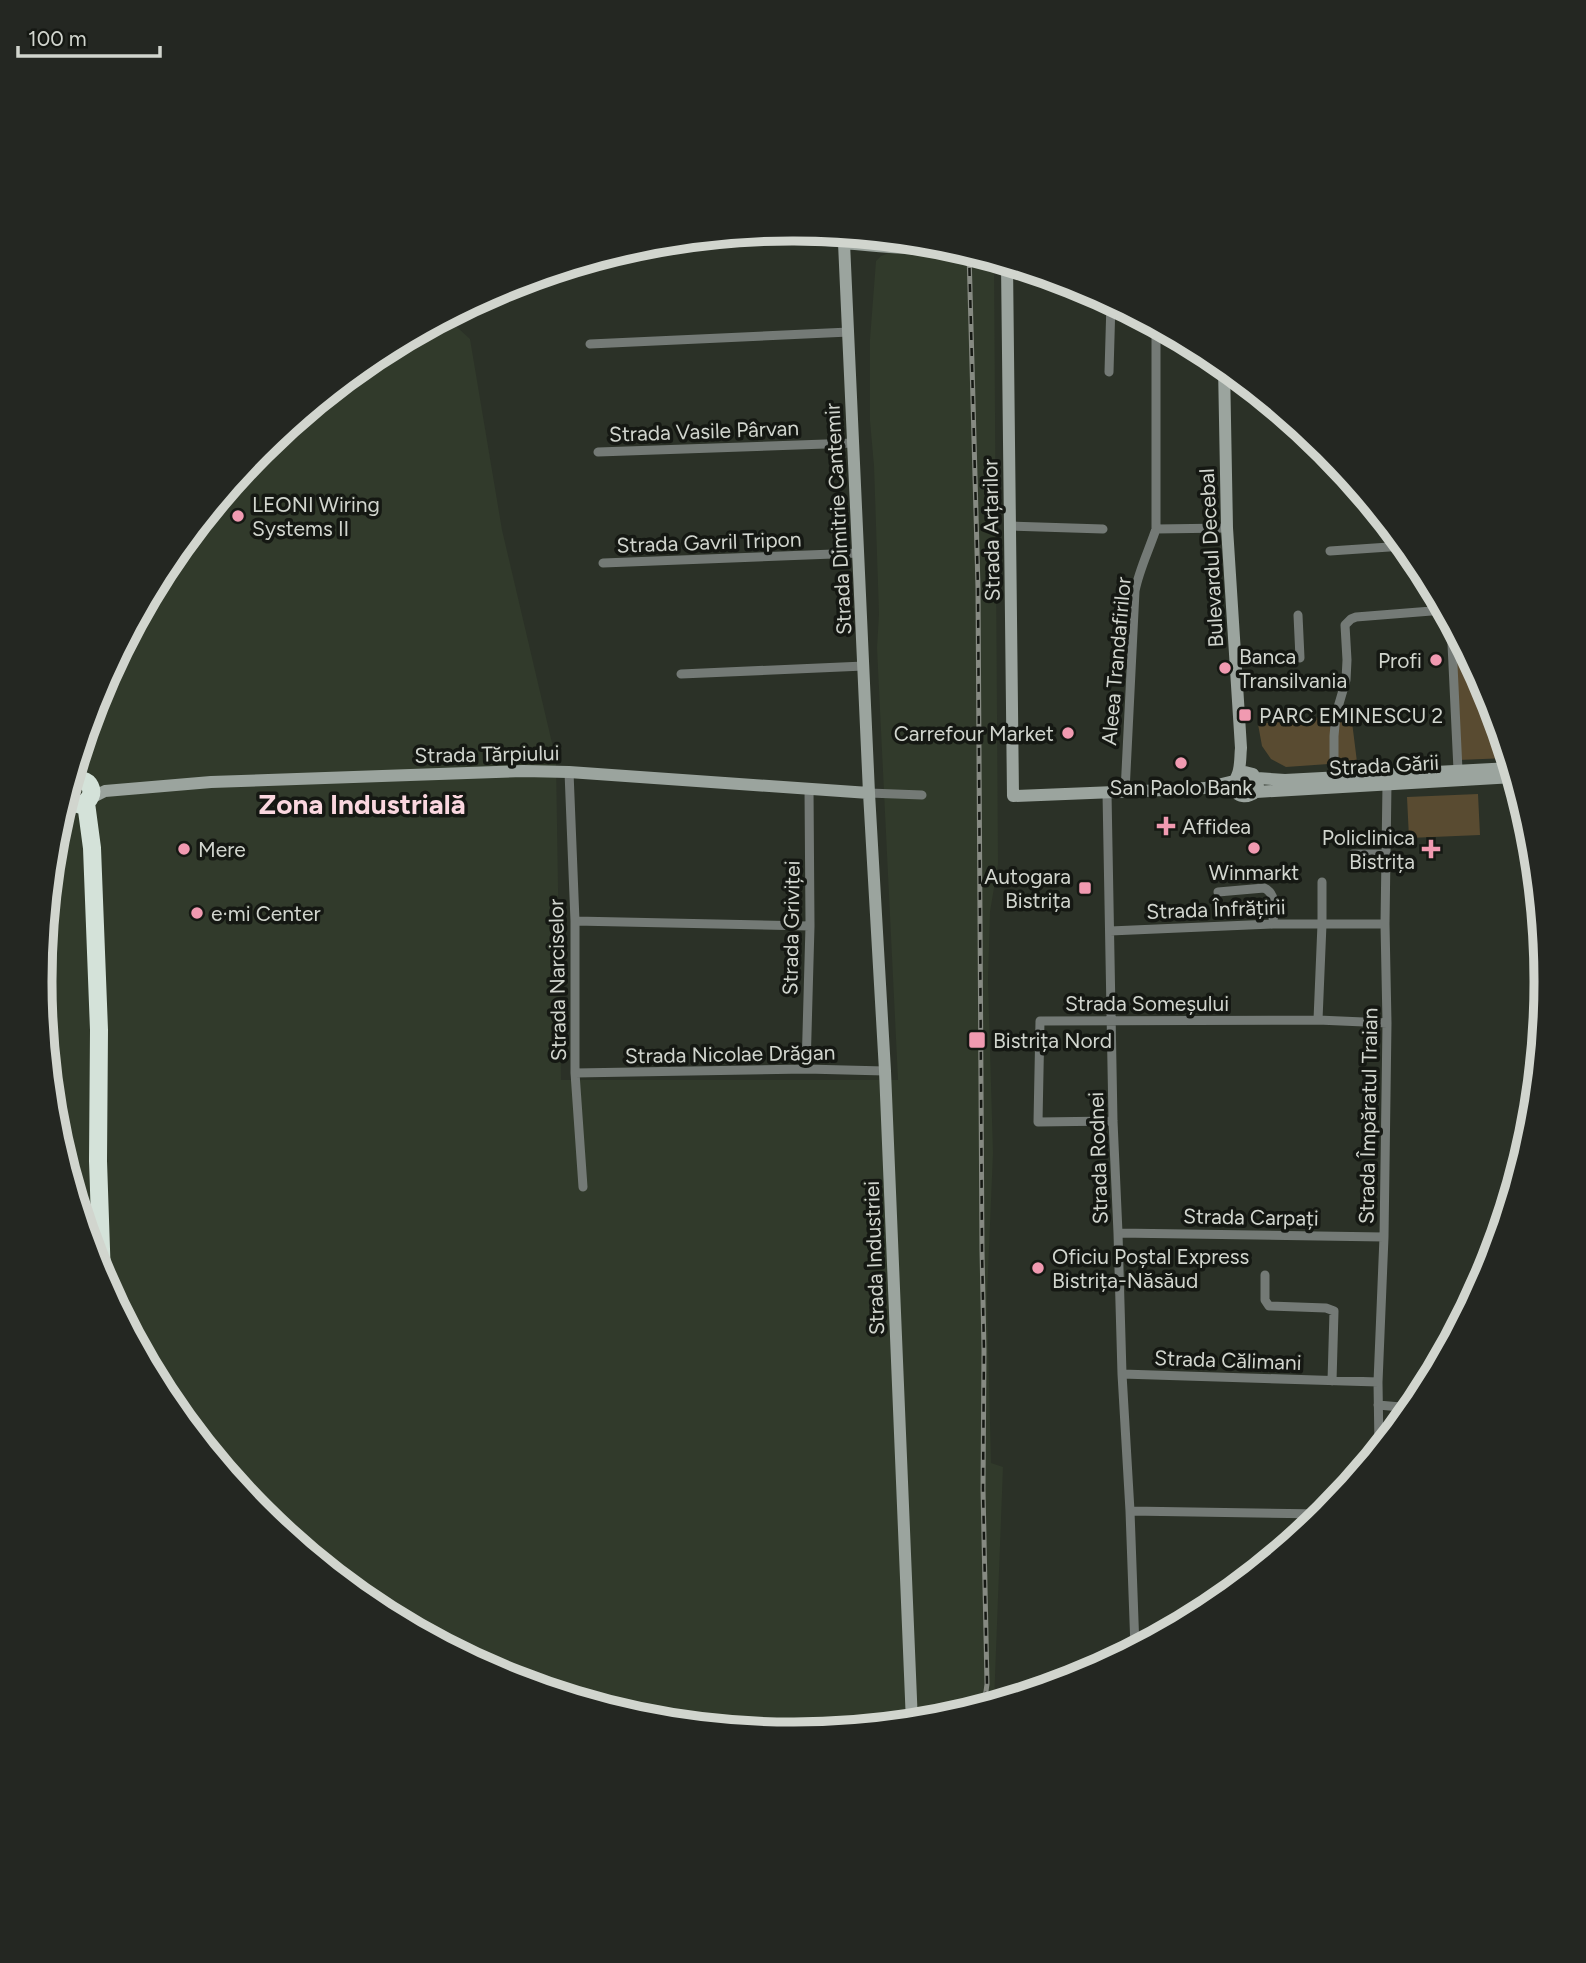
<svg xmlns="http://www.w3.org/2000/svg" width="1586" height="1963" font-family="Figtree,sans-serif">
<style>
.built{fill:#313a2b}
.green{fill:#594b31}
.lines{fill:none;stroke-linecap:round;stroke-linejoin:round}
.street{stroke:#747a76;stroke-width:9}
.secondary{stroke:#9ba49e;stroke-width:12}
.highway{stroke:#d4e2d9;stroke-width:18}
.rail-casing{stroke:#868a82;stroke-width:5}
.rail{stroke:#151813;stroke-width:2.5;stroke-dasharray:8;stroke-linecap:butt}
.poi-dot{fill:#f19ab1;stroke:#151813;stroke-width:2.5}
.labels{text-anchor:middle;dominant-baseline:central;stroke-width:7;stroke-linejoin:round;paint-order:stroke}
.street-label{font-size:21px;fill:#d1d5ce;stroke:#151813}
.poi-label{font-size:21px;fill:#d1d5ce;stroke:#151813;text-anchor:start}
.district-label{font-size:28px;font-weight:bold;fill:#fad7df;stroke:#151813}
.rim{fill:none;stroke:#d1d5ce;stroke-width:9}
</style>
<rect width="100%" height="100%" fill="#2b3127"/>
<path class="built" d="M930 242 940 243 994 260 998 864 990 912 988 980 993 1153 987 1297 991 1463 1003 1467 994 1703 939 1720 793 1734 646 1720 505 1677 374 1607 260 1513 167 1399 97 1269 55 1128 41 986 48 933 53 928V917L48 908 55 834 98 693 167 563 261 449 375 355 446 317 470 339 502 530 556 760 561 1080H898L877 648 879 614 874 466 870 421V339L876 261 881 256 897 250Z"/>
<path class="green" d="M1451 623 1489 694 1508 758 1458 760Z
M1351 714 1357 762 1286 767 1271 759 1262 746 1258 724Z
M1478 794 1480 835 1409 838 1407 797Z"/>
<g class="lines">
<path class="street" d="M725 235 844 243
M590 344 849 332
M1109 372 1111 302
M598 452 854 443
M1010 526 1103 529
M1156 529 1227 528
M1330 551 1404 546
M603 563 859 553
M1434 591V611
M1298 615 1300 658
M1451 623 1458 770
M681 674 864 666
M569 772 575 921V1073L583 1187
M1334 777V736L1336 714 1346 680 1347 660 1345 625 1351 619 1356 617 1444 610
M1125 792 1135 591C1139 570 1149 550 1156 529V326
M869 793 922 795
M1107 793 1113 1121 1118 1233 1122 1374 1130 1511 1135 1648
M1353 854H1386
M1218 892 1264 888C1278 894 1273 911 1273 924
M575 921 810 926
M1110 931 1273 924H1385
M1318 1020 1322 924V882
M806 1069 810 926 809 788
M575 1073 806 1069 885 1071
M1113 1121 1038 1122 1040 1021 1318 1020 1387 1023
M1118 1233 1384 1237
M1265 1275V1300L1269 1306 1326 1308 1334 1311 1332 1381
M1122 1374 1378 1382
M1378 1405 1412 1408
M1379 1448 1378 1382 1384 1237 1387 1023 1385 924 1387 784
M1130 1511 1325 1514"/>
<path class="secondary" d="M1007 264 1013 796 1189 789 1205 788 1234 781
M1224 366 1227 528 1241 748C1240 756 1241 768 1237 776 1235 781 1233 780 1234 786 1236 799 1248 798 1256 792L1258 783 1253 774 1245 772 1238 775
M1257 778 1285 780 1511 768
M1256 792 1514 777
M91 798 105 791 211 782 523 771 569 772 869 793
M912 1723 885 1071 869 793 844 243C866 245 915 252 933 243"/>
<path class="highway" d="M67 795 71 802 81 805C101 796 89 772 70 783
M86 803 92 848 99 1030 98 1161 102 1278"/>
<defs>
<path id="rail" d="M969 252 978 588 982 1250 984 1350 983 1489 987 1684 984 1706"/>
</defs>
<use href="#rail" class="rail-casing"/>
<use href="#rail" class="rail"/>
</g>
<g class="poi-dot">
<circle cx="238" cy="516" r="7"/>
<circle cx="1436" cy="660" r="7"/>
<circle cx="1225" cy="668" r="7"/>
<rect x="1238" y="708" width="14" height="14" rx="3.5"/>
<circle cx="1068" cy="733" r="7"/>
<circle cx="1181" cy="763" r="7"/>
<path d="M1162.5 815.5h7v7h7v7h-7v7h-7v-7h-7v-7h7z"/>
<circle cx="1254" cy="848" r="7"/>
<circle cx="184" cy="849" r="7"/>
<path d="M1427.5 838.5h7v7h7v7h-7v7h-7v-7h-7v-7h7z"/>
<rect x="1078" y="881" width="14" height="14" rx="3.5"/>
<circle cx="197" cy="913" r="7"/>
<rect x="968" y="1031" width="18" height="18" rx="3.5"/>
<circle cx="1038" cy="1268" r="7"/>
</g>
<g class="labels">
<g class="street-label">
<text transform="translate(704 431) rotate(-2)">Strada Vasile Pârvan</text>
<text transform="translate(838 519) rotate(-93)">Strada Dimitrie Cantemir</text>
<text transform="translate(991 530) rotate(-91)">Strada Arțarilor</text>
<text transform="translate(709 542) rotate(-2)">Strada Gavril Tripon</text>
<text transform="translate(1211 558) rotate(-93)">Bulevardul Decebal</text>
<text transform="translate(1116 661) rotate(-85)">Aleea Trandafirilor</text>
<text transform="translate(487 754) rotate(-1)">Strada Tărpiului</text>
<text transform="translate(1384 765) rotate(-3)">Strada Gării</text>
<text transform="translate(1216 909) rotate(-2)">Strada Înfrățirii</text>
<text transform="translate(791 928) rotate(-89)">Strada Griviței</text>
<text transform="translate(557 980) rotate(-91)">Strada Narciselor</text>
<text x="1147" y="1003">Strada Someșului</text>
<text transform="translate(730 1054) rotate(-1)">Strada Nicolae Drăgan</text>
<text transform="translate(1368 1116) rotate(-89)">Strada Împăratul Traian</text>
<text transform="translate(1098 1158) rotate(-92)">Strada Rodnei</text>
<text transform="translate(1251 1217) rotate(1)">Strada Carpați</text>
<text transform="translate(874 1258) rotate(-92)">Strada Industriei</text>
<text transform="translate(1228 1360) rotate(2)">Strada Călimani</text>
</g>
<g class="poi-label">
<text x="252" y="504">LEONI Wiring<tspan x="252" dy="24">Systems II</tspan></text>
<text x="1239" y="656">Banca<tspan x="1239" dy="24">Transilvania</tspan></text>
<text x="1422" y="660" text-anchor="end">Profi</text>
<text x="1259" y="715">PARC EMINESCU 2</text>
<text x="1054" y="733" text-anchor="end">Carrefour Market</text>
<text x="1181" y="787" text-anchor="middle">San Paolo Bank</text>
<text x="1182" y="826">Affidea</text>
<text x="1415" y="837" text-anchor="end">Policlinica<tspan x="1415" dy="24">Bistrița</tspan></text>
<text x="198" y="849">Mere</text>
<text x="1254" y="872" text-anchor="middle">Winmarkt</text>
<text x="1071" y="876" text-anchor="end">Autogara<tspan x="1071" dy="24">Bistrița</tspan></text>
<text x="211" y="913">e·mi Center</text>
<text x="993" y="1040">Bistrița Nord</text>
<text x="1052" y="1256">Oficiu Poștal Express<tspan x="1052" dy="24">Bistrița-Năsăud</tspan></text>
</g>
<g class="district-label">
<text x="362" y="804">Zona Industrială</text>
</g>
</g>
<path d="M0 0H1586V1963H0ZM792 241H794A740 740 0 0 1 1534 981V982A740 740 0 0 1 794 1722H792A740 740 0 0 1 52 982V981A740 740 0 0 1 792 241Z" fill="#242722" fill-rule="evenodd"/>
<path class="rim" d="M792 241H794A740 740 0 0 1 1534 981V982A740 740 0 0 1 794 1722H792A740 740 0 0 1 52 982V981A740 740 0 0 1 792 241Z"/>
<path d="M18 46v10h142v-10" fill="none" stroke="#d1d5ce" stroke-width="3.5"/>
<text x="28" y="46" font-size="21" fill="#d1d5ce" stroke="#151813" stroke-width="5" paint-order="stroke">100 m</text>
</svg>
